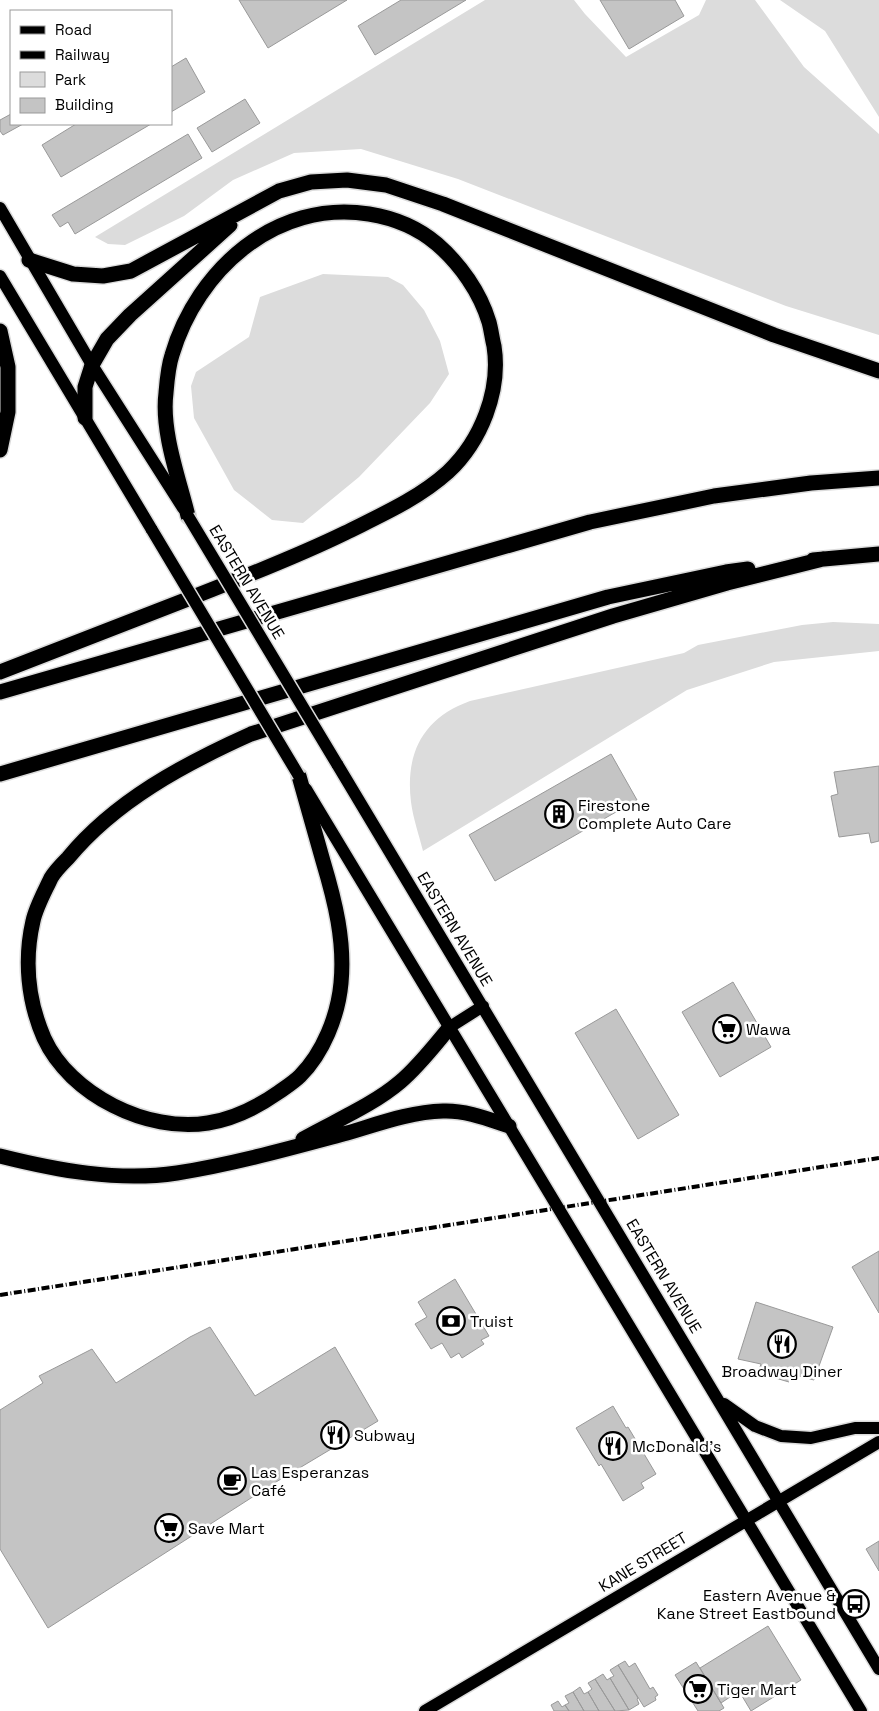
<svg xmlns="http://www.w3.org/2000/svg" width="879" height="1711" font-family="'Space Grotesk',sans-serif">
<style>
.green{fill:#dcdcdc}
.building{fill:#c4c4c4;stroke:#999}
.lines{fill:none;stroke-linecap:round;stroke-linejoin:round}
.major-casing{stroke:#dbdbdb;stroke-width:15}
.highway-casing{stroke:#dbdbdb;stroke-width:18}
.major{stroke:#000;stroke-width:12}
.highway{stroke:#000;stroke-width:15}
.rail{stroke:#000;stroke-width:4;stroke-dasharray:8 2.5 1 2.5;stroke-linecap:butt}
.major-bridge-casing{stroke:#dbdbdb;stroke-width:15;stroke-linecap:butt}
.major-bridge{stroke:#000;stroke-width:12}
.labels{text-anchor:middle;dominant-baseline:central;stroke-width:5;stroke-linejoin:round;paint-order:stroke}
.street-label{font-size:16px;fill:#000;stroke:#fff}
.poi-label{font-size:16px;fill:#000;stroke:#fff;text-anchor:start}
</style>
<rect width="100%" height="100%" fill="#fff"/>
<path class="green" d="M485 0H574L585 14 626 57 699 15 706 0H755L804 67 879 134V335L786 306 458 179 361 149 294 153 233 180 184 216 125 245 108 244 95 237Z
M780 0H879V117L825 31Z
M323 274 388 277 403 285 424 310 440 341 449 374 430 403 359 477 303 523 272 520 234 490 194 418 191 386 196 372 249 337 260 297Z
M833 622 879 624V651L774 662 687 690 423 851C419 835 413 818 411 802 405 753 423 718 470 701L684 653 698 645 802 625Z"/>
<path class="building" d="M239 0H347L268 48Z
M401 0H466L375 55 358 26Z
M600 0H675L684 16 629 49Z
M186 58 205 92 171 112V67Z
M245 99 260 123 212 152 197 128Z
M11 114V124H23L3 135 0 131V120Z
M76 124H151L61 177 42 145Z
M188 134 202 158 75 234 68 222 60 227 52 215Z
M611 754 637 800 495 881 469 835Z
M879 766V841L871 843 869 833 839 837 831 796 838 794 834 772Z
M733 982 771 1047 720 1077 682 1012Z
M616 1009 679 1115 638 1139 575 1033Z
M879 1251V1313L852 1267Z
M455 1279 489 1336 481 1340 484 1344 462 1358 459 1353 451 1358 442 1343 431 1349 415 1324 427 1317 418 1302Z
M756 1302 833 1327 814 1380 792 1374 789 1382 758 1373 761 1364 738 1359Z
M210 1327 255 1396 335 1347 378 1421 276 1482 48 1628 0 1549V1410L43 1383 39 1376 92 1349 116 1383 190 1337Z
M613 1406 626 1428 628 1427 656 1474 641 1483 644 1488 623 1501 601 1464 599 1466 576 1428Z
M879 1541V1571L866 1549Z
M768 1626 801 1680 751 1711 739 1691 721 1703 700 1668Z
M625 1661 629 1667 635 1663 650 1689 653 1687 658 1695 655 1697 656 1700 644 1707 618 1665Z
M696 1662 724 1708 719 1711H698L675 1675Z
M618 1665 638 1698 637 1699 639 1704 629 1710 610 1678 614 1676 610 1670Z
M603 1674 607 1680 610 1678 629 1710 615 1711 595 1679Z
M595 1679 615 1711H599L588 1692 592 1689 588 1683Z
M580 1687 584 1694 588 1692 599 1711H584L573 1692Z
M573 1692 584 1711H569L565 1705 569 1703 565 1696Z
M558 1701 562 1707 565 1705 569 1711H554L551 1705Z"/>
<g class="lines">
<defs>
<path id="major" d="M0 208 92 365 183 508
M0 276 152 530
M337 764 879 1669
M306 789 861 1711
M450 1027 483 1006
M724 1404 755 1426 781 1436 811 1438 855 1428H879
M425 1711 879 1442"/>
<path id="highway" d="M29 260 73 274 103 276 131 271 279 191 311 182 347 180 386 185 443 204 774 335 879 371
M0 331 8 367V412L0 450
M85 418V387L92 365 107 339 130 315 230 225
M813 560 879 554
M0 672C63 648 125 623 188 599 241 578 294 558 345 533 381 515 418 499 448 472 481 441 501 391 494 346 492 338 491 329 489 322 480 292 460 264 437 244 417 227 394 218 369 214 276 199 197 270 172 355 168 367 167 381 166 393 161 431 179 479 188 516
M0 692 590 522 714 496 811 483 879 478
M0 774 608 597 726 572 748 569
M299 776C307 804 315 833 323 861 335 901 345 941 341 983 338 1016 323 1053 300 1076 294 1082 286 1087 279 1092 259 1106 233 1119 208 1123 148 1133 70 1095 44 1038 28 1001 24 960 33 921 36 907 45 891 51 878 55 871 62 864 68 858 115 801 184 764 251 734L613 616 727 583 823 559
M303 1139C335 1121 373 1105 400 1082 419 1066 434 1046 450 1027
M0 1156C56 1170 118 1182 177 1173 234 1164 291 1148 347 1133 378 1124 410 1112 443 1111 465 1110 488 1119 509 1126"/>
</defs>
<use href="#major" class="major-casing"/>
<use href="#highway" class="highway-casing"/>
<use href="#major" class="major"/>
<use href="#highway" class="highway"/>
<path class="rail" d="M0 1295 879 1158"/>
<defs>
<path id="major-bridge" d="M188 516 337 764
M152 530 299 776"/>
</defs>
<use href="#major-bridge" class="major-bridge-casing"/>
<use href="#major-bridge" class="major-bridge"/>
</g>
<defs>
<symbol id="building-ring" viewBox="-11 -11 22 22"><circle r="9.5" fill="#fff" stroke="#000" stroke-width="1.5"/><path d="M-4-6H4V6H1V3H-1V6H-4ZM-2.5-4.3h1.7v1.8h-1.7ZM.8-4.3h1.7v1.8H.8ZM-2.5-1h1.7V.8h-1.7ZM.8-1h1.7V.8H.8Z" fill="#000"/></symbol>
<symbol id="supermarket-ring" viewBox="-11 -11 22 22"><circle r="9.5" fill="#fff" stroke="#000" stroke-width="1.5"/><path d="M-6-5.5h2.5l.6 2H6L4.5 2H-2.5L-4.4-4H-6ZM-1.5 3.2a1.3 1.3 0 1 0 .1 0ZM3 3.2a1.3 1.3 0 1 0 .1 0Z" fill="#000"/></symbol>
<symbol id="bank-ring" viewBox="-11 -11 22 22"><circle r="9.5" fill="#fff" stroke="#000" stroke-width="1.5"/><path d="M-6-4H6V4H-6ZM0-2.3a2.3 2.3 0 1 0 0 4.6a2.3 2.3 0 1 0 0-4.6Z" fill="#000"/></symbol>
<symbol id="restaurant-ring" viewBox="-11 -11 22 22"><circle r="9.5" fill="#fff" stroke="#000" stroke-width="1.5"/><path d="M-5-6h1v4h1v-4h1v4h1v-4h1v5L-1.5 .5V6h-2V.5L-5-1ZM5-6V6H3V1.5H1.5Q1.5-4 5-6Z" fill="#000"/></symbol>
<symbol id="cafe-ring" viewBox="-11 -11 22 22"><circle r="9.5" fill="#fff" stroke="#000" stroke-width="1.5"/><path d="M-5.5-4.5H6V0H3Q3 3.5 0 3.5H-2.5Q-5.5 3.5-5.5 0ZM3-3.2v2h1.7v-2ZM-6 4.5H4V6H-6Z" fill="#000"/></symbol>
<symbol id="bus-ring" viewBox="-11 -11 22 22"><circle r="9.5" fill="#fff" stroke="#000" stroke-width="1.5"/><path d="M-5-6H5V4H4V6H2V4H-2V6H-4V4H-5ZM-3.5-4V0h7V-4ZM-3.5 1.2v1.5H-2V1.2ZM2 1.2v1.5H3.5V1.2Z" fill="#000"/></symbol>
</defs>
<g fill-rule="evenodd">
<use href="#building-ring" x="543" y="798" width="32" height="32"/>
<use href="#supermarket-ring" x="711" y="1013" width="32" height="32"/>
<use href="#bank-ring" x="435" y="1305" width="32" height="32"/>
<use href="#restaurant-ring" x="766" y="1328" width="32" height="32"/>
<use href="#restaurant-ring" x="319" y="1419" width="32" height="32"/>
<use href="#restaurant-ring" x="597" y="1430" width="32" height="32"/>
<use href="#cafe-ring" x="216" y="1465" width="32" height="32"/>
<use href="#supermarket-ring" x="153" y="1512" width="32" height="32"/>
<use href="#bus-ring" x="839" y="1588" width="32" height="32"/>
<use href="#supermarket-ring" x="682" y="1673" width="32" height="32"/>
</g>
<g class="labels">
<g class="street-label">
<text transform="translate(247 582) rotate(59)">EASTERN AVENUE</text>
<text transform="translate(455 929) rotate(59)">EASTERN AVENUE</text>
<text transform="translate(664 1276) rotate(59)">EASTERN AVENUE</text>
<text transform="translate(643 1562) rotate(-31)">KANE STREET</text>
</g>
<g class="poi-label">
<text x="578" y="805">Firestone<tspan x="578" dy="18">Complete Auto Care</tspan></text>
<text x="746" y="1029">Wawa</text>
<text x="470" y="1321">Truist</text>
<text x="782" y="1371" text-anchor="middle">Broadway Diner</text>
<text x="354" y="1435">Subway</text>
<text x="632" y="1446">McDonald's</text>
<text x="251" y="1472">Las Esperanzas<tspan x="251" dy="18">Café</tspan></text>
<text x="188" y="1528">Save Mart</text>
<text x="836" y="1595" text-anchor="end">Eastern Avenue &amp;<tspan x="836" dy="18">Kane Street Eastbound</tspan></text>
<text x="717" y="1689">Tiger Mart</text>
</g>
</g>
<rect x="10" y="10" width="162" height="115" fill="#ffffff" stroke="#999999"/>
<rect x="20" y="26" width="25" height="8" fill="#000000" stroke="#999999"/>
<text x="55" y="35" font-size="15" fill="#000000">Road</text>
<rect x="20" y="51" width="25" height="8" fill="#000000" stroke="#999999"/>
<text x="55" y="60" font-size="15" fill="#000000">Railway</text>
<rect x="20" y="72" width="25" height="15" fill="#dcdcdc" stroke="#999999"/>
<text x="55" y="85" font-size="15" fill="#000000">Park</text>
<rect x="20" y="98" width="25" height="15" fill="#c4c4c4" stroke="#999999"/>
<text x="55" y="110" font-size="15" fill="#000000">Building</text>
</svg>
